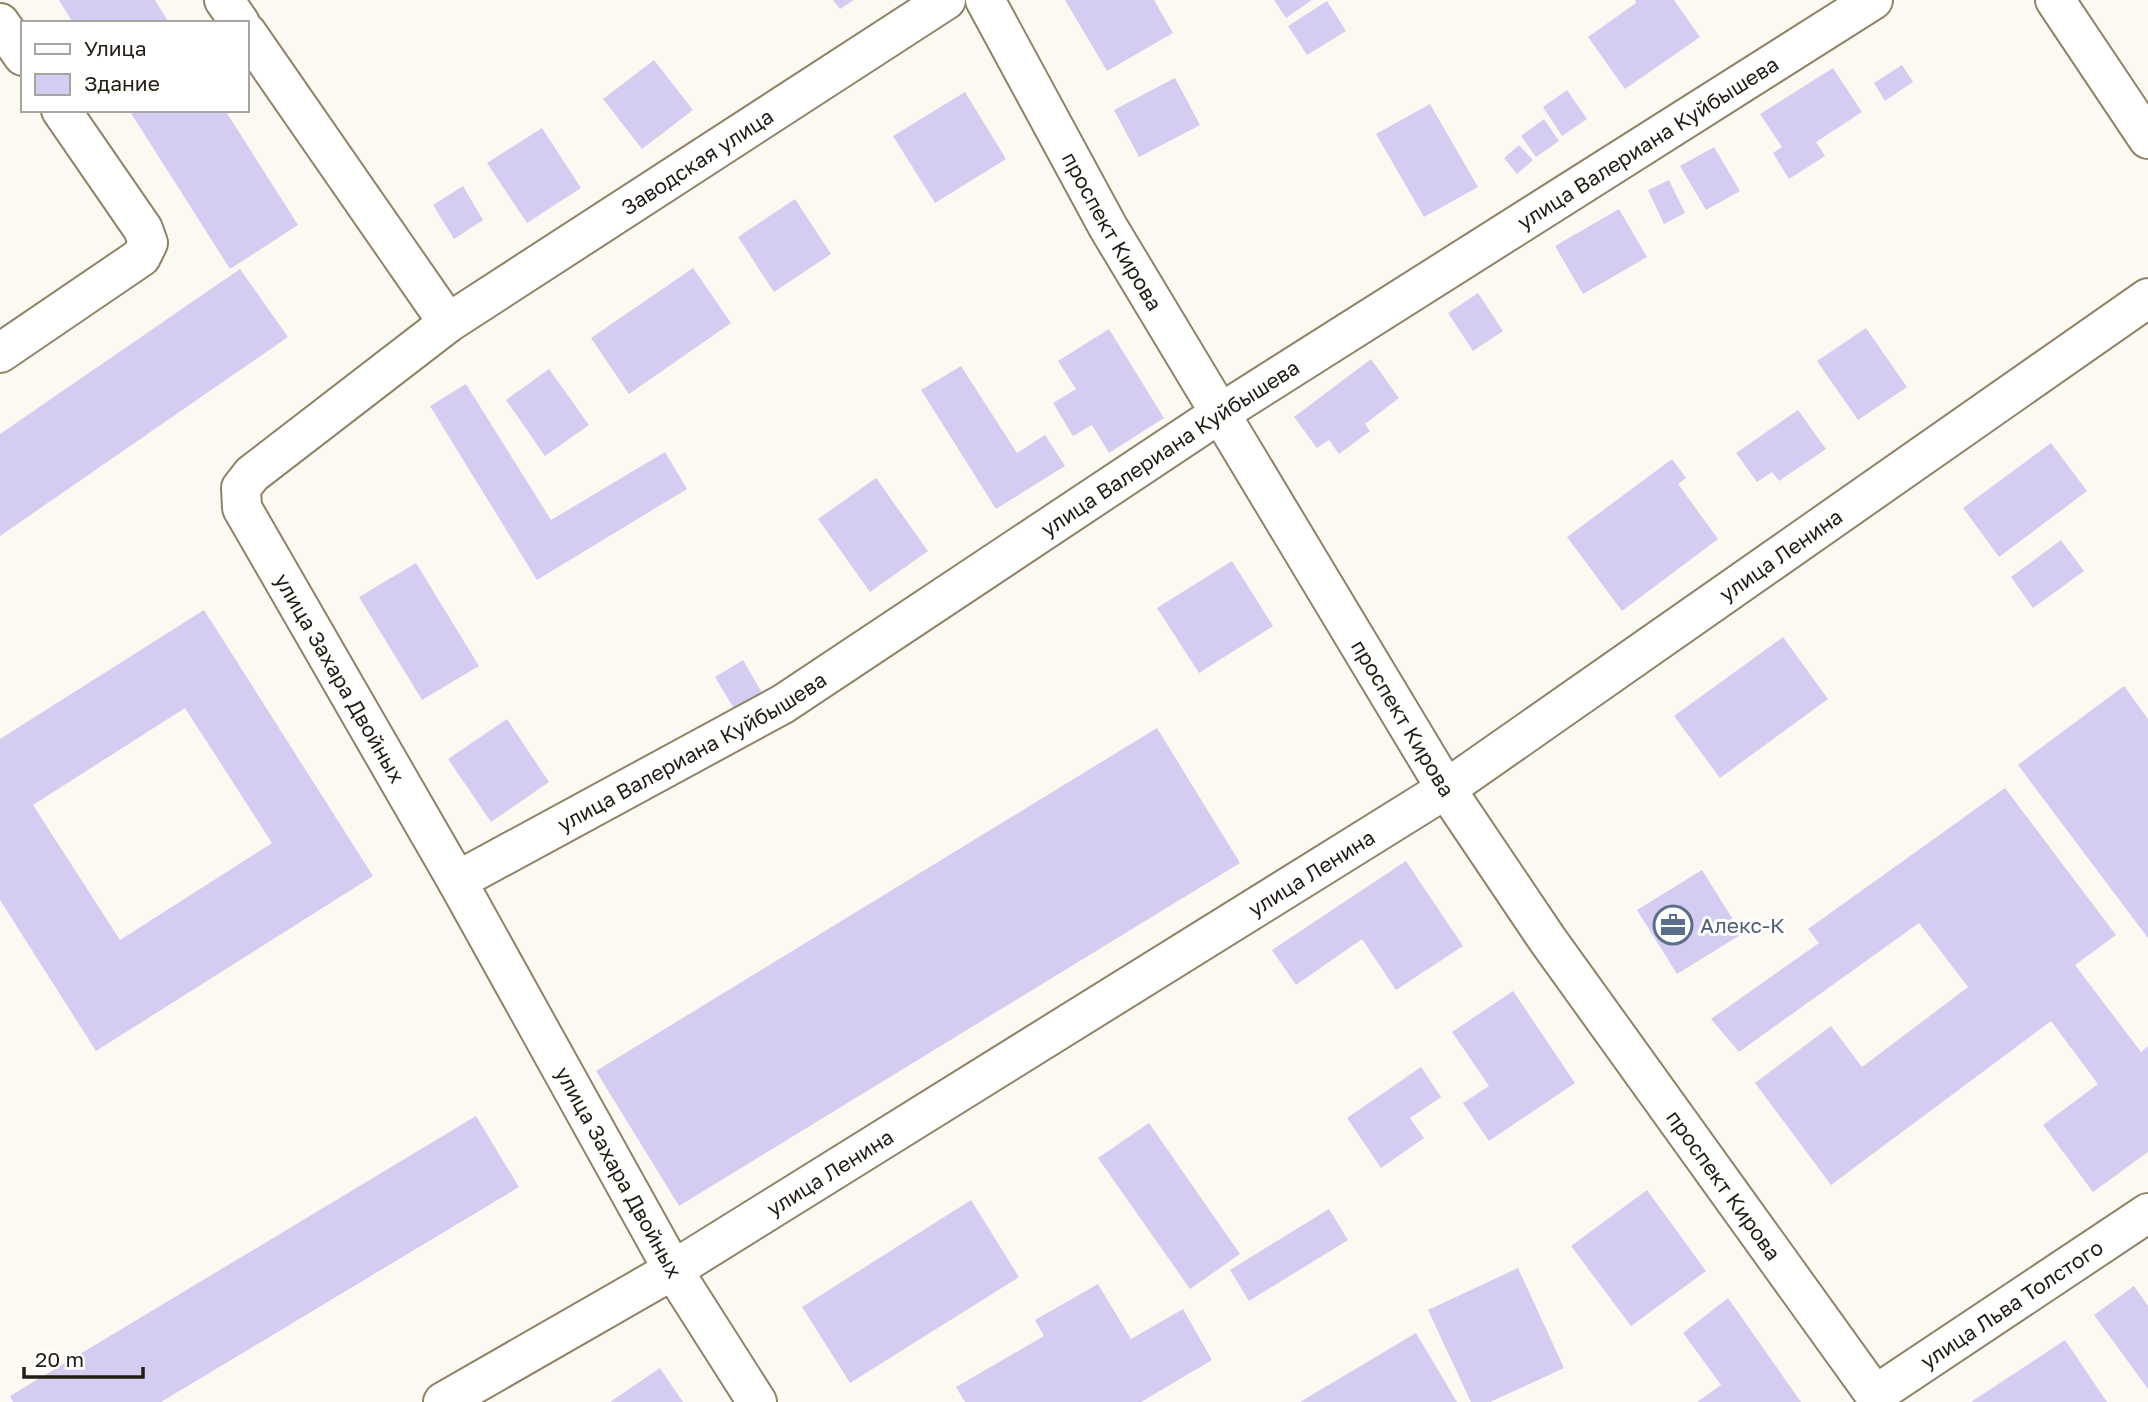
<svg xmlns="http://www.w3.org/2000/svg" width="2148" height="1402" font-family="'Golos Text',sans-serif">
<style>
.building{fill:#d5cdf1;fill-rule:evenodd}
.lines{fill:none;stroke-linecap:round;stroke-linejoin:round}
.minor-casing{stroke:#918267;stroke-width:42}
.minor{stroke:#fff;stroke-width:38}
.labels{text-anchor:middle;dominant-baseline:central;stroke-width:6;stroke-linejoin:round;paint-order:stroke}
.street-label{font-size:21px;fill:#231e13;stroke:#fff}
.service-label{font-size:21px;fill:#4e5e75;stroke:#fff;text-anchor:start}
</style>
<rect width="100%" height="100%" fill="#fcf9f3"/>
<path class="building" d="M59 0H155L169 23H73Z
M833 0H854L840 9Z
M1065 0H1154L1173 33 1107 71Z
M1274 0H1312L1286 18Z
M1635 0H1674L1700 37 1625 89 1588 37 1636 3Z
M1327 1 1346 31 1307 55 1288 26Z
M654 60 693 110 642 149 603 99Z
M1902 65 1913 82 1885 101 1874 83Z
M1833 68 1862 112 1816 142 1825 156 1789 179 1773 153 1782 147 1760 114Z
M1175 78 1200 125 1139 157 1114 110Z
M1567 90 1587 119 1562 136 1543 107Z
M965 92 1006 159 935 203 893 136Z
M1430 104 1478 187 1424 217 1376 134Z
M129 110H225L298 225 230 269Z
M1544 119 1559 141 1536 157 1521 136Z
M542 128 581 188 527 223 487 163Z
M1519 145 1533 160 1517 174 1504 158Z
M1714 147 1740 191 1706 210 1680 166Z
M1669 180 1685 213 1664 224 1648 190Z
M463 186 483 220 454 239 433 205Z
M795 199 831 254 774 292 738 237Z
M1619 209 1647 257 1583 294 1555 246Z
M693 268 731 323 629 394 591 338Z
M240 269 288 337 0 536V434Z
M1478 293 1503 331 1473 351 1448 313Z
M1866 328 1907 387 1858 420 1817 361Z
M1109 329 1164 418 1109 453 1092 425 1073 436 1053 403 1076 389 1058 361Z
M1371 359 1399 398 1365 424 1370 431 1339 454 1329 440 1317 448 1294 417Z
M961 366 1017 453 1045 435 1065 466 996 509 921 390Z
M549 369 589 425 545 456 506 400Z
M466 384 551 520 665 452 687 489 537 580 430 406Z
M1798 410 1826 449 1779 481 1772 472 1757 482 1736 453Z
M2051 443 2087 491 1999 557 1963 508Z
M1672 459 1686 478 1678 484 1718 539 1622 611 1567 537Z
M876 478 928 551 870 592 818 519Z
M2061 540 2084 571 2033 608 2011 577Z
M1232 561 1273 626 1199 673 1157 608Z
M416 563 479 666 422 700 359 597Z
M204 610 373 876 96 1051 0 900V739ZM185 708 272 843 120 940 33 805Z
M1783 637 1828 699 1720 778 1674 716Z
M743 660 764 696 736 712 715 677Z
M2124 686 2148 719V938L2018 765Z
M507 719 549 782 491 822 448 759Z
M1157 728 1240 863 679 1206 596 1071Z
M2005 788 2116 935 2075 965 2141 1052 2148 1046V1152L2093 1192 2043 1125 2098 1084 2051 1021 1831 1185 1755 1083 1831 1026 1862 1067 1968 987 1919 923 1739 1052 1711 1019 1819 943 1808 929Z
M1406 861 1463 946 1396 990 1362 939 1296 985 1272 950Z
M1702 870 1742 934 1677 974 1637 910Z
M1513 991 1575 1083 1489 1141 1463 1103 1489 1086 1452 1032Z
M1421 1067 1441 1097 1410 1118 1424 1138 1381 1168 1347 1118Z
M476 1116 519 1187 161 1402H13L10 1396Z
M1149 1123 1240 1254 1190 1289 1098 1158Z
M1647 1190 1706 1271 1631 1326 1571 1246Z
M971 1200 1019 1277 850 1383 802 1307Z
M1329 1209 1348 1240 1249 1301 1230 1270Z
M1518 1268 1564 1368 1490 1402H1471L1428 1310Z
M1098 1284 1131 1339 1183 1309 1212 1360 1141 1402H965L956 1387 1044 1336 1035 1320Z
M2134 1286 2148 1306V1389L2094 1315Z
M1728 1298 1801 1402H1697L1721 1385 1683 1333Z
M1416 1333 1457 1402H1300Z
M2065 1340 2107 1402H1971Z
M660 1368 683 1402H610Z"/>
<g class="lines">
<defs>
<g id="minor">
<path d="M224 0 240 23"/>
<path id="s1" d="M985 0 1108 227 1446 789 1547 939 1875 1395 1877 1402"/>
<path d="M2055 0 2148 139"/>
<path d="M0 23 23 56"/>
<path d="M247 33 448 323"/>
<path d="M0 353 141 257 148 243 143 229 61 110"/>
<path id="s2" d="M457 881 783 704 1219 414 1873 0"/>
<path id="s3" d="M1875 1395 2148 1213"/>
<path id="s4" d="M443 1402 673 1270 1446 789 2148 298"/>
<path id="s5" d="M757 1402 673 1270 457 881 242 508 241 488 252 474 448 323 946 0"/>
</g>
</defs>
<use href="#minor" class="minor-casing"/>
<use href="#minor" class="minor"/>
</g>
<defs>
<symbol id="office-ring" viewBox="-11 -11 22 22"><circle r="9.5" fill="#fff" stroke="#5c6f8a" stroke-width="1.5"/><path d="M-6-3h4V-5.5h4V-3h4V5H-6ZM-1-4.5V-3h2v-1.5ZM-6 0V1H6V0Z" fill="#5c6f8a"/></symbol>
</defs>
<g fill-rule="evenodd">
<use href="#office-ring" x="1651" y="903" width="44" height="44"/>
</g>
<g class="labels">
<g class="street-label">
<text stroke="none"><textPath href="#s2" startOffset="1402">улица Валериана Куйбышева</textPath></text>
<text stroke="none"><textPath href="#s5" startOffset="1614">Заводская улица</textPath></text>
<text stroke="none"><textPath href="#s1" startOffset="264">проспект Кирова</textPath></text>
<text stroke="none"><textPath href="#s2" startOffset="835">улица Валериана Куйбышева</textPath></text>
<text stroke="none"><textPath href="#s4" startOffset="1584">улица Ленина</textPath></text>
<text transform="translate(340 678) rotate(60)">улица Захара Двойных</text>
<text stroke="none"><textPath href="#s1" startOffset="831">проспект Кирова</textPath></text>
<text stroke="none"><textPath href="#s2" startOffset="268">улица Валериана Куйбышева</textPath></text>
<text stroke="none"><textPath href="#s4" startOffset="1017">улица Ленина</textPath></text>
<text transform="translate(619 1172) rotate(61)">улица Захара Двойных</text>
<text stroke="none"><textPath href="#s4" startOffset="450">улица Ленина</textPath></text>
<text stroke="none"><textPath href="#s1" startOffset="1398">проспект Кирова</textPath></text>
<text stroke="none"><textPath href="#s3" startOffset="164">улица Льва Толстого</textPath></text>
</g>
<g class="service-label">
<text x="1700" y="925">Алекс-К</text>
</g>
</g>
<rect x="21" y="21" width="228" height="91" fill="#ffffff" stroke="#a7a5a1" stroke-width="2"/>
<rect x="35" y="44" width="35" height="10" fill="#ffffff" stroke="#a7a5a1" stroke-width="2"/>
<text x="84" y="56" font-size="21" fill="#231e13">Улица</text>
<rect x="35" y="74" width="35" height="21" fill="#d5cdf1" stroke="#a7a5a1" stroke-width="2"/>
<text x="84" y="91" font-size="21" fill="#231e13">Здание</text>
<path d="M24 1367v10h119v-10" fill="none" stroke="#231e13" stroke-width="3.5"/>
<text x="35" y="1367" font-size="21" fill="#231e13" stroke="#ffffff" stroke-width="5" paint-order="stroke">20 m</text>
</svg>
